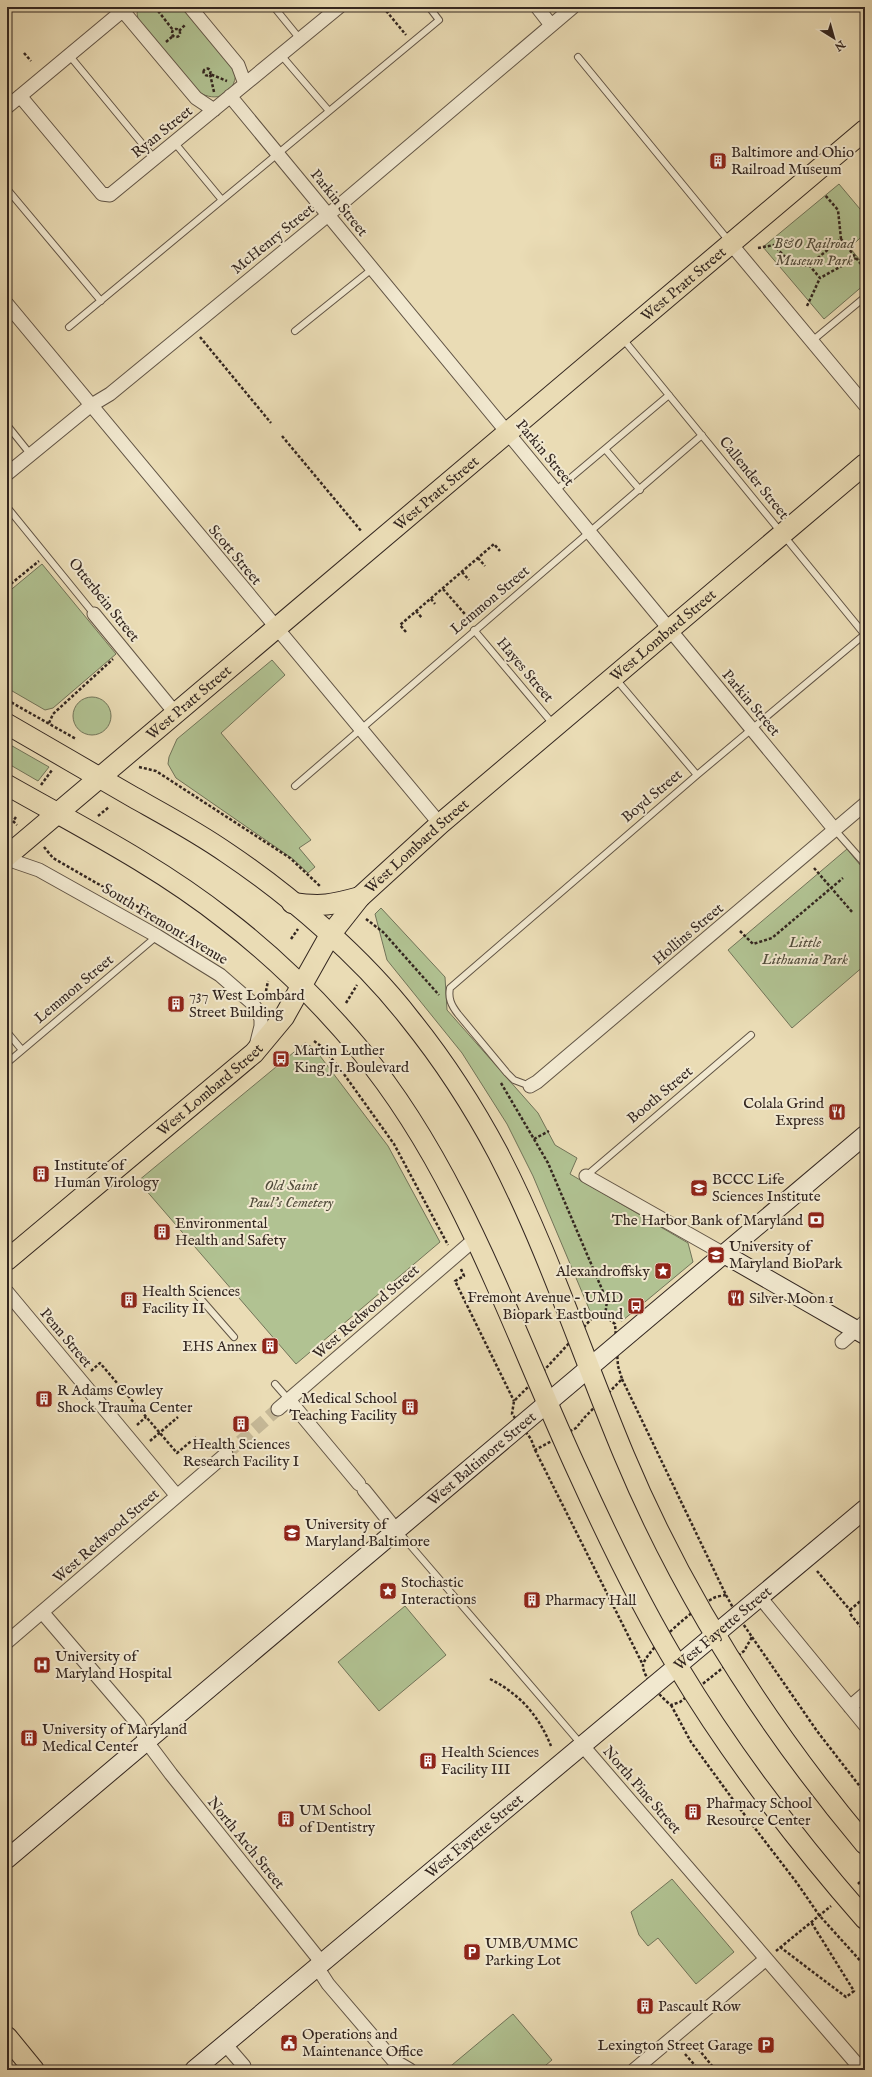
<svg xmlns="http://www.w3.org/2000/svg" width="872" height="2077" font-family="'IM FELL English',serif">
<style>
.green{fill:#b1c292;stroke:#727459}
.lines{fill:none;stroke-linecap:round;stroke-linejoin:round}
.street-tunnel{stroke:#c5b897;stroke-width:13;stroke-dasharray:13 6;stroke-linecap:butt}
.lane-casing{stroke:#615445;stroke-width:8}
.street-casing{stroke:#615445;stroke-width:15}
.secondary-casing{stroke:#332620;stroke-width:20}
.primary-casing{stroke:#332620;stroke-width:22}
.path{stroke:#332620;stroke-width:2.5;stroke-dasharray:3 2;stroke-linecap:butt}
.lane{stroke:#f1e8cf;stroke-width:6}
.street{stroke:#f1e8cf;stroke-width:13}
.secondary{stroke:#f1e8cf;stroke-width:18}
.primary{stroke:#eadcb5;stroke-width:20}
.labels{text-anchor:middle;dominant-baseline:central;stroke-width:4;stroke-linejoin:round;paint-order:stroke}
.street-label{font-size:15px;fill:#332620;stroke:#f1e8cf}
.poi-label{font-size:15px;fill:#332620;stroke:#f1e8cf;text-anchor:start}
.park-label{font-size:15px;font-style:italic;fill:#524d3c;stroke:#f1e8cf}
</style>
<rect width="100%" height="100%" fill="#eadcb5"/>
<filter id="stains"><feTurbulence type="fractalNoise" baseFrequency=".005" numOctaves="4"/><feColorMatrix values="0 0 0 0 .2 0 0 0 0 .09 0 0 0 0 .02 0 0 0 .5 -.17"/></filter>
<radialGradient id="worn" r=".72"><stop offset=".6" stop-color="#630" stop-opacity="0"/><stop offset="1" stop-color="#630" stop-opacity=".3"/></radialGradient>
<path class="green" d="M140 7H186L236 73C234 95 217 103 198 92L138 19 137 13Z
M839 184 865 215V233L850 248 865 266V284L824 319 763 247Z
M42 564 116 654 53 708 45 710 7 688V593Z
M272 660 285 675 221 733 311 840 299 848 315 867 308 873 293 859 176 778 168 764 169 757 177 739Z
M73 716a19 19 0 1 1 38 0a19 19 0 1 1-38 0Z
M7 743 49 767 38 781 7 763Z
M847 849 865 871V965L792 1028 728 950Z
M381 908 445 977 447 1010 538 1113 555 1145 577 1158 570 1174 688 1243 693 1262 622 1321 590 1311 533 1176 507 1124 462 1053 387 960 375 914Z
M305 1043 314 1048 388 1146 440 1242 296 1364 138 1181Z
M405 1606 446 1655 379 1711 338 1662Z
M672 1879 734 1952 696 1984 658 1938 648 1946 639 1935 631 1912Z
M513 2014 552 2060 540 2070H506L503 2068 501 2070H446Z"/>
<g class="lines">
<path class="street-tunnel" d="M226 1454 278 1409"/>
<defs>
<path id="lane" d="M274 7 300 39
M69 55 154 158
M281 55 329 111
M578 57 729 241
M174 142 222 200
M7 189 101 301
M69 327 439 20 429 7
M295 331 372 269
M623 339 865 635
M812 341 865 297
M7 425 31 455
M605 449 640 490
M555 491 669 395
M7 507 94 614
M474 630 553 724
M615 678 697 775
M295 786 702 435
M835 830 865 864
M7 1032 22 1050
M7 1063 157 936
M530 1086 514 1080 507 1073 458 1014C451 1005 448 998 450 988L697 775 865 634
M586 1176 751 1035
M192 1289 234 1337
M275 1384 289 1400
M398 1531 581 1744"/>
<path id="street" d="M190 7 238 65 245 84
M537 7 551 25
M123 11 196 98 214 110
M20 96 102 194 110 195 339 7
M230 96 835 830
M7 107 127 7
M731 244 865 405
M7 304 440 824
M7 474 90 406 110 394 328 215 573 7
M94 614 176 714
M7 859 39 870 157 936 220 975 251 1002 257 1010 261 1019V1026L256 1046
M530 1086 537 1082 865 804
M586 1176 724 1254
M7 1292 177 1496
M842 1342 865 1322
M289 1400 359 1484
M278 1409 475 1239
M364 1490 397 1531
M759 1596 865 1725
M42 1612 138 1724 147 1742 171 1774 322 1963
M7 1642 226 1454
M850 1707 865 1694
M582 1745 862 2070
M317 1967 328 1984 393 2060 410 2070
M225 2044 244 2066
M634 2070 766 1959"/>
<g id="secondary">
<path d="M724 1254 865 1335"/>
<path id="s1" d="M7 1859 865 1135"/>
<path id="s2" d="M194 2070 865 1509"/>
</g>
<g id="primary">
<path d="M7 724C49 748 91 773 133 797 165 815 197 832 227 853 291 896 363 958 410 1019 443 1060 473 1106 498 1153 548 1249 582 1355 624 1455 683 1596 767 1727 865 1844"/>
<path d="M7 785C81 827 158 866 225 919 275 957 321 1003 361 1051 461 1171 513 1332 578 1472 608 1538 640 1605 678 1667 732 1757 796 1840 865 1919"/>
<path id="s3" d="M7 856 865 130"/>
<path d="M292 903C322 907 331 905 360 897"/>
<path id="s4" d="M7 1260 254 1053 284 1017 330 935 360 897 440 824 865 464"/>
<path d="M7 2037 34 2070"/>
</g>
</defs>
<use href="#lane" class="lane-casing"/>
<use href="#street" class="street-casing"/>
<use href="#secondary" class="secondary-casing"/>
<use href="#primary" class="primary-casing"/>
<path class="path" d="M155 7 173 30
M383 7 406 35
M172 33a4 4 0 1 1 8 0a4 4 0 1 1-8 0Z
M179 31 186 24
M166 42 173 36
M24 53 31 61
M203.5 72a3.5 3.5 0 1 1 7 0a3.5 3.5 0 1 1-7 0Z
M214 92 210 74 227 81
M758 248 774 245C783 255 794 269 809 265L841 239 838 210 825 195
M856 258 865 269
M809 265 820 278 856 258 841 239
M807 306 820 278
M200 337 271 423
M282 436 362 532
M478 558 485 566
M462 572 469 580
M7 587 39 561
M443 589 471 621
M431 599 435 604
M416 611 422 618
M406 632 400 625 494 544 500 551
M7 700 76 739
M49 723 53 714 113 659
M139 767 156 771 290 858 321 887
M41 785 52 770
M98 816 109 807
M16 817 13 821 17 825
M44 847 53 858 154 916
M814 868 853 913
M366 919 383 932 439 995
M176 929 224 960
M740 931 753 944 772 938 843 878
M291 939 298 929
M265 996 268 981
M346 1003 357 985
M314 1041 321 1046 341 1070 394 1144 448 1245
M501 1083 548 1163 607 1301 605 1316
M534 1139 549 1131
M461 1269 464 1276 455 1281 514 1401
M595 1315 605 1316 615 1324 618 1366 622 1379 585 1417 576 1428 535 1450 531 1439 512 1414 514 1401 536 1379Z
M91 1371 100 1363 177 1453 196 1437
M622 1379 726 1595
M137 1425 146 1417
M150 1441 178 1417
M535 1450 643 1665
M817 1571 850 1610 851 1615 865 1632
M726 1595 737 1615 752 1637 744 1651 680 1702 671 1705C662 1699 642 1676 643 1665 646 1650 697 1606 712 1599 716 1596 722 1596 726 1595Z
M850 1610 865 1597
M752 1637 817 1731 865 1793
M490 1679C520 1694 539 1716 551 1746
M671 1705 691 1742 734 1801 797 1883 819 1915 865 1966
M858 1884 865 1877
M780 1947 846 1997 854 1991 811 1922
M776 1951 831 1906
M695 2045 713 2067
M685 2054 699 2070
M705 2070 712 2065"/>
<use href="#lane" class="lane"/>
<use href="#street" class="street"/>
<use href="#secondary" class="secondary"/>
<use href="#primary" class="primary"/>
</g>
<defs>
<symbol id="building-square" viewBox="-11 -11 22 22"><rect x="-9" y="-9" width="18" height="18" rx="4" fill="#8f2418" stroke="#f1e8cf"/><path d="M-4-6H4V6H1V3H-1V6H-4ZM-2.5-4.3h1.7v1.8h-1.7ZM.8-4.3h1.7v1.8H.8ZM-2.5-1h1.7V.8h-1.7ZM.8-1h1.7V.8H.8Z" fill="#fff"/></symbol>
<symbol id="bus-square" viewBox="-11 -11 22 22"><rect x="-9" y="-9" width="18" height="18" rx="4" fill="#8f2418" stroke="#f1e8cf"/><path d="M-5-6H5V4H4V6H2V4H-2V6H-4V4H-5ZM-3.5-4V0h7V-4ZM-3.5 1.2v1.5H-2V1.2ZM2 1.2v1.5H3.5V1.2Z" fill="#fff"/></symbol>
<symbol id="restaurant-square" viewBox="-11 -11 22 22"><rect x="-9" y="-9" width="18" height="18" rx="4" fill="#8f2418" stroke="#f1e8cf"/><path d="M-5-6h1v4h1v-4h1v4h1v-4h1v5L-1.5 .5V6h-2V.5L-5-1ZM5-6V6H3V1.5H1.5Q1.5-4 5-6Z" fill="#fff"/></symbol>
<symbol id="university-square" viewBox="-11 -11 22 22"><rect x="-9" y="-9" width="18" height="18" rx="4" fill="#8f2418" stroke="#f1e8cf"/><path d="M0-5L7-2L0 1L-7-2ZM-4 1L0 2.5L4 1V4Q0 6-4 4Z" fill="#fff"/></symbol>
<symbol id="bank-square" viewBox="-11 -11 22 22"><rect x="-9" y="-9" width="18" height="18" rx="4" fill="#8f2418" stroke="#f1e8cf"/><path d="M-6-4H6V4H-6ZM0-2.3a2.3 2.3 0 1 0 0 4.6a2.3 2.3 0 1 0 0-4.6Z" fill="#fff"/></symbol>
<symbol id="sight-square" viewBox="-11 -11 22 22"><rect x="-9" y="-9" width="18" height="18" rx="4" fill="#8f2418" stroke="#f1e8cf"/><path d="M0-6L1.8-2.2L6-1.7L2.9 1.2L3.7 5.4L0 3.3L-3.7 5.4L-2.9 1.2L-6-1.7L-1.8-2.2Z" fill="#fff"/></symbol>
<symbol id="hospital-square" viewBox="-11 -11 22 22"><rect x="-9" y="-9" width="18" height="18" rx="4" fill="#8f2418" stroke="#f1e8cf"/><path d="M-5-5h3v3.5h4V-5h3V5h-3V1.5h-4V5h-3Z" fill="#fff"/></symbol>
<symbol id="parking-square" viewBox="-11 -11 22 22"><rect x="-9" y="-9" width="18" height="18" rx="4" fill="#8f2418" stroke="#f1e8cf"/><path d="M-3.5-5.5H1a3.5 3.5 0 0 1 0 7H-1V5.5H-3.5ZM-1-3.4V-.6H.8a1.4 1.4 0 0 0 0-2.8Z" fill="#fff"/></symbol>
<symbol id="civic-square" viewBox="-11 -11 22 22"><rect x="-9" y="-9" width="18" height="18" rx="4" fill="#8f2418" stroke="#f1e8cf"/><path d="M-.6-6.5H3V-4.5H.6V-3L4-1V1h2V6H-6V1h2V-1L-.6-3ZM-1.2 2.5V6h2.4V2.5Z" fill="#fff"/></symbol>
</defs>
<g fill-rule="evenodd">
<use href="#building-square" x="708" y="151" width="20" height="20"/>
<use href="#building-square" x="166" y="994" width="20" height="20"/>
<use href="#bus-square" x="271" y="1049" width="20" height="20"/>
<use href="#restaurant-square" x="827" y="1102" width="20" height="20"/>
<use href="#building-square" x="31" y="1164" width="20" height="20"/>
<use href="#university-square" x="689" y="1178" width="20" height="20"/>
<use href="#bank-square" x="806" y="1210" width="20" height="20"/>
<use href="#building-square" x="152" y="1222" width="20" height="20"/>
<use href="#university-square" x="706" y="1245" width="20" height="20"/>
<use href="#sight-square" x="653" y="1261" width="20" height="20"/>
<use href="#restaurant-square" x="726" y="1288" width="20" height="20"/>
<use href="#building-square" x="119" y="1290" width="20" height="20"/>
<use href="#bus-square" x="626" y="1296" width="20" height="20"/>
<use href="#building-square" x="260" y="1336" width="20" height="20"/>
<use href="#building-square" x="34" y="1389" width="20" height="20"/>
<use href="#building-square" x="400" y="1397" width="20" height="20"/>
<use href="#building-square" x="231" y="1414" width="20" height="20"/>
<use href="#university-square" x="282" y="1523" width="20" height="20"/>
<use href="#sight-square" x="378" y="1581" width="20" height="20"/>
<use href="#building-square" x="522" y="1590" width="20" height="20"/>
<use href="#hospital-square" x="32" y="1655" width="20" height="20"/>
<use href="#building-square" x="19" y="1728" width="20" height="20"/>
<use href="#building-square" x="418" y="1751" width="20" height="20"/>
<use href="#building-square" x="683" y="1802" width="20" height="20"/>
<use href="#building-square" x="276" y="1809" width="20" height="20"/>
<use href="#parking-square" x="462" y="1942" width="20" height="20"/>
<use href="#building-square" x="635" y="1996" width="20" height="20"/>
<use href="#civic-square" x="279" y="2033" width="20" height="20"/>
<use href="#parking-square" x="756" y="2035" width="20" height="20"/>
</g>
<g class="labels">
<g class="street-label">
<text transform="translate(162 132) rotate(-39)">Ryan Street</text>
<text transform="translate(339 203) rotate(51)">Parkin Street</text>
<text transform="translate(273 239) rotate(-39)">McHenry Street</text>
<text stroke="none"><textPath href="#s3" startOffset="886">West Pratt Street</textPath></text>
<text transform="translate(545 453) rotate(50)">Parkin Street</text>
<text transform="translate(754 478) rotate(51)">Callender Street</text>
<text stroke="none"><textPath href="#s3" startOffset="562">West Pratt Street</textPath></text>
<text transform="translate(235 555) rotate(50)">Scott Street</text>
<text transform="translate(104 600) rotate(51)">Otterbein Street</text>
<text transform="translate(490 600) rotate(-40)">Lemmon Street</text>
<text stroke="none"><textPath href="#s4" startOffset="912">West Lombard Street</textPath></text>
<text transform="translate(525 670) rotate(50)">Hayes Street</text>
<text stroke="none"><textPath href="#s3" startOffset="238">West Pratt Street</textPath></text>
<text transform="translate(751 703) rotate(50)">Parkin Street</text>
<text transform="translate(652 796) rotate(-40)">Boyd Street</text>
<text stroke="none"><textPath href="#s4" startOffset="588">West Lombard Street</textPath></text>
<text transform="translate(165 924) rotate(31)">South Fremont Avenue</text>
<text transform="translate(688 934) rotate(-40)">Hollins Street</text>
<text transform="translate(74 989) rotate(-40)">Lemmon Street</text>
<text stroke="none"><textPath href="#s4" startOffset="265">West Lombard Street</textPath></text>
<text transform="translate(660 1095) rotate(-40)">Booth Street</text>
<text transform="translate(366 1312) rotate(-41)">West Redwood Street</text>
<text transform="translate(66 1338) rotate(50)">Penn Street</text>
<text stroke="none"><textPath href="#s1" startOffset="621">West Baltimore Street</textPath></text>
<text transform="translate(106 1536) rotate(-41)">West Redwood Street</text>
<text stroke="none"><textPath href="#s2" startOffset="689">West Fayette Street</textPath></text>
<text transform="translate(642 1790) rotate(49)">North Pine Street</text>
<text stroke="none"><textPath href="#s2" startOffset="365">West Fayette Street</textPath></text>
<text transform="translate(246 1843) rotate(51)">North Arch Street</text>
</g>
<g class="poi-label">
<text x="731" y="152">Baltimore and Ohio<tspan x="731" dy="17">Railroad Museum</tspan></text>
<text x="189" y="995">737 West Lombard<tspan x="189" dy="17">Street Building</tspan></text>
<text x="294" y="1050">Martin Luther<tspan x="294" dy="17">King Jr. Boulevard</tspan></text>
<text x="824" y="1103" text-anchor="end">Colala Grind<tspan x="824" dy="17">Express</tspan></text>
<text x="54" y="1165">Institute of<tspan x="54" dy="17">Human Virology</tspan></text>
<text x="712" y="1179">BCCC Life<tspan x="712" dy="17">Sciences Institute</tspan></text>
<text x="803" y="1220" text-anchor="end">The Harbor Bank of Maryland</text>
<text x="175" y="1223">Environmental<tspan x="175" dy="17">Health and Safety</tspan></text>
<text x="729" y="1246">University of<tspan x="729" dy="17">Maryland BioPark</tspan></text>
<text x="650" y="1271" text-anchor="end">Alexandroffsky</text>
<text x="142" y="1291">Health Sciences<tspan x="142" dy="17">Facility II</tspan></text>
<text x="623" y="1297" text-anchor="end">Fremont Avenue - UMD<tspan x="623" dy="17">Biopark Eastbound</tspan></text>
<text x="749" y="1298">Silver Moon 1</text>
<text x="257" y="1346" text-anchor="end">EHS Annex</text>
<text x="57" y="1390">R Adams Cowley<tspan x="57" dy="17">Shock Trauma Center</tspan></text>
<text x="397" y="1398" text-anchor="end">Medical School<tspan x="397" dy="17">Teaching Facility</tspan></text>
<text x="241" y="1444" text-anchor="middle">Health Sciences<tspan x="241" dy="17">Research Facility I</tspan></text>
<text x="305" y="1524">University of<tspan x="305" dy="17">Maryland Baltimore</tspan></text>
<text x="401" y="1582">Stochastic<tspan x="401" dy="17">Interactions</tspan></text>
<text x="545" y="1600">Pharmacy Hall</text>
<text x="55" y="1656">University of<tspan x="55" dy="17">Maryland Hospital</tspan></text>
<text x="42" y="1729">University of Maryland<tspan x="42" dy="17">Medical Center</tspan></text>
<text x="441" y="1752">Health Sciences<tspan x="441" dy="17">Facility III</tspan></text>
<text x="706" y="1803">Pharmacy School<tspan x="706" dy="17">Resource Center</tspan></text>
<text x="299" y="1810">UM School<tspan x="299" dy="17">of Dentistry</tspan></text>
<text x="485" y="1943">UMB/UMMC<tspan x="485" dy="17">Parking Lot</tspan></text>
<text x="658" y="2006">Pascault Row</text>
<text x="302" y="2034">Operations and<tspan x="302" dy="17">Maintenance Office</tspan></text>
<text x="753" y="2045" text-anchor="end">Lexington Street Garage</text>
</g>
<g class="park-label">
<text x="814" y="243">B&amp;O Railroad<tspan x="814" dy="17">Museum Park</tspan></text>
<text x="805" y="942">Little<tspan x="805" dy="17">Lithuania Park</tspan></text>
<text x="291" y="1185">Old Saint<tspan x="291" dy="17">Paul's Cemetery</tspan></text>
</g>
</g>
<rect width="872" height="2077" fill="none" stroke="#eadcb5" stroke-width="24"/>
<rect x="8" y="8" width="856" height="2061" fill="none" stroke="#332620" stroke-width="2"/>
<rect x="12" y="12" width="848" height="2053" fill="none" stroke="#332620"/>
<g transform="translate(834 38) rotate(143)" stroke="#f1e8cf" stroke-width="3" paint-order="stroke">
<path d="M0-3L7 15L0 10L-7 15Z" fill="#332620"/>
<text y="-6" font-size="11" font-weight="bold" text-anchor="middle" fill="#332620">N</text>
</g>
<rect width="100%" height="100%" filter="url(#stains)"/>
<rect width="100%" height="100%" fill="url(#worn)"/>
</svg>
